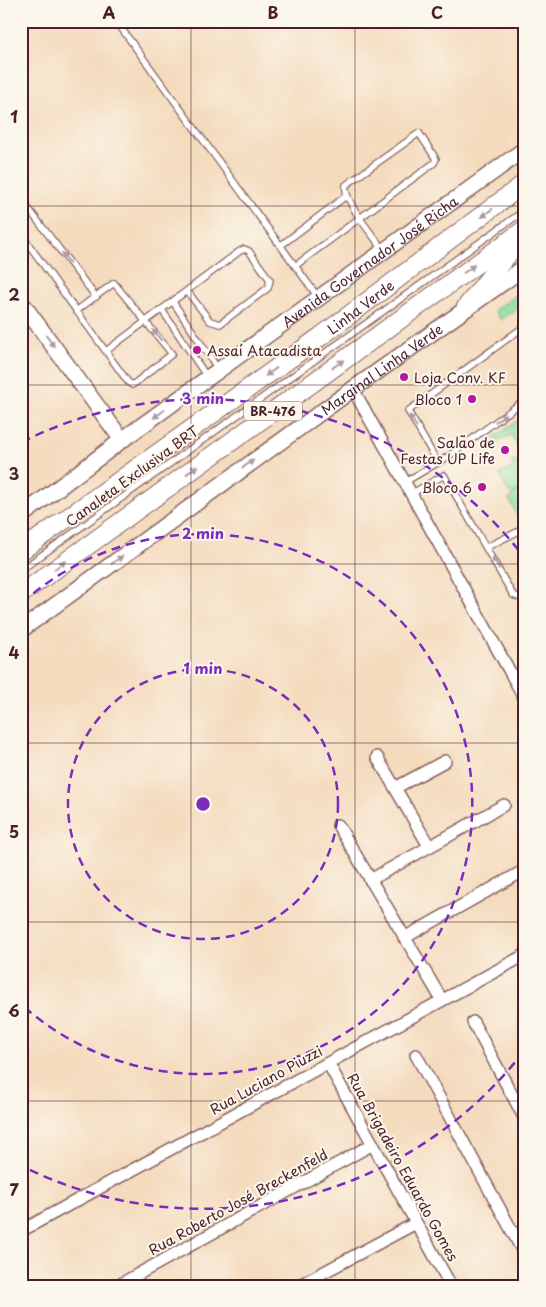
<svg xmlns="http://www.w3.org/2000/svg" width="546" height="1307" font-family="'Playpen Sans',sans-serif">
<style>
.green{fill:#86da9c;stroke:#687c64}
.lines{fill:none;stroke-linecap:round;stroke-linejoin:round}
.service-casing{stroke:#86615e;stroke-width:8}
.minor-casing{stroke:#86615e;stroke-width:14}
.secondary-casing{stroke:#86615e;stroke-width:18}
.trunk-casing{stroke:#86615e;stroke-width:20}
.service{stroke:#fff;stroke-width:5.5}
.minor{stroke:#fff;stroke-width:11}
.secondary{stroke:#fff;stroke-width:15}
.trunk{stroke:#fff;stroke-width:18}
.oneway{fill:#ae9aa0}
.grid{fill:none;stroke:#4a1f2b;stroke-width:1;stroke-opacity:0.55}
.ring{fill:none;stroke:#7b2cbf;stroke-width:2.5;stroke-dasharray:9 6}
.poi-dot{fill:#b5179e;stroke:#fbf7ec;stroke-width:2}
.labels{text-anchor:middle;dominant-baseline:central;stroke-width:4;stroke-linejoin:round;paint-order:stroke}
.shield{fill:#fbf7ec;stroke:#7f6065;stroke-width:1}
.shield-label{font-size:12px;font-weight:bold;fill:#4a1f2b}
.street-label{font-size:14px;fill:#4a1f2b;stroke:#fbf7ec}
.poi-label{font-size:14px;fill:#4a1f2b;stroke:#fbf7ec;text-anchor:end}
.centre{fill:#7b2cbf;stroke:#fbf7ec;stroke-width:2.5}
.ring-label{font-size:15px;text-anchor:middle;font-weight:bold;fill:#7b2cbf;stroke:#fbf7ec;stroke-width:4;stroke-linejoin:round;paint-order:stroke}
.neatline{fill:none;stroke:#4a1f2b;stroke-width:2}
.grid-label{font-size:16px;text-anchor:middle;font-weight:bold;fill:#4a1f2b}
</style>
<rect width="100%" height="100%" fill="#fbf7ec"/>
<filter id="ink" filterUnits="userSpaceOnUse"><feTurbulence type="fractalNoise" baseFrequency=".02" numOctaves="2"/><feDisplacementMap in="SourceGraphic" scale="10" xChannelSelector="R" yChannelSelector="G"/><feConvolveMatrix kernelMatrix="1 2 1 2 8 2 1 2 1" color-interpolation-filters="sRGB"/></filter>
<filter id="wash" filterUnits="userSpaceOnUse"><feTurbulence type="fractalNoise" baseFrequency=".0096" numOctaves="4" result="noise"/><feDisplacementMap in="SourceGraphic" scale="20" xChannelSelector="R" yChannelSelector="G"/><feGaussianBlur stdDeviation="1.12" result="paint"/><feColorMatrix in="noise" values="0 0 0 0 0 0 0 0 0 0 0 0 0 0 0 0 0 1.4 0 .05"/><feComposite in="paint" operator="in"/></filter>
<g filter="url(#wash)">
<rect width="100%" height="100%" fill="#f4dbbe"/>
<path class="green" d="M523 291 525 304 501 320 494 310Z
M517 421 525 435V451L521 453 511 435 491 445 489 441Z
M516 460 518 464 525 461V489L509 493 499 474 514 467 511 462Z
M517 492H525V511L517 515 509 499 512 497 511 495Z"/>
</g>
<g filter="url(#ink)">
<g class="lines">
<defs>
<path id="service" d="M116 21 318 297
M519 21 525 29
M21 199 96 297
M21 234 128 382 132 385 135 383 172 354 114 283 76 311
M280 246 346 196
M295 266 434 163 436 159 419 133 346 185C342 199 373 236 383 249
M173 302 218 369
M162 310 207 377
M106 351 240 251 244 249 249 251 270 280 268 288 220 324 210 321 187 291
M438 463 408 411 525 326
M405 482 449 456 525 400
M411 494 444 475 513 595 518 597 525 595
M487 547 525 528
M21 570 525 210"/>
<path id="minor" d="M353 389 525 699
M377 757 429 846
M395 788 445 761
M338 825 442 1000
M370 880 504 805
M404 938 525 870
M473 1022 525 1119
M416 1055 525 1255
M328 1063 451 1286
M21 1231 525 955
M117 1286 373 1144
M298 1286 416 1223"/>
<g id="secondary">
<path d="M21 302 122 440"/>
<path id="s1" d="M21 516 122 440 525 149"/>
<path id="s2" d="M21 630 353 389 525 267"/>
</g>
<g id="trunk">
<path d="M466 307 520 239"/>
<path id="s3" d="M21 551 320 337 525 183"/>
<path d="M21 594 525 229"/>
</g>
</defs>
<use href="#service" class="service-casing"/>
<use href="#minor" class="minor-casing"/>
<use href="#secondary" class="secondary-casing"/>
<use href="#trunk" class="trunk-casing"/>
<use href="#service" class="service"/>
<use href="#minor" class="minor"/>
<use href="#secondary" class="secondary"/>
<use href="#trunk" class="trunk"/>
</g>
<defs><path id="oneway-solid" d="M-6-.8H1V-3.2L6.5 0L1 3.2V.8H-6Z" transform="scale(1.25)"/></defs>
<g class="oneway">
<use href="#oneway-solid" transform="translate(487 213) rotate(142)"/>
<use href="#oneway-solid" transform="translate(66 258) rotate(-127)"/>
<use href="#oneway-solid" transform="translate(469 269) rotate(-36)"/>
<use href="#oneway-solid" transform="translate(157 335) rotate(-130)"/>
<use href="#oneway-solid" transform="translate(50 341) rotate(54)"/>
<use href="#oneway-solid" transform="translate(338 364) rotate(-36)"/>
<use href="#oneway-solid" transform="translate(271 372) rotate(144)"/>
<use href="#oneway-solid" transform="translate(159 414) rotate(145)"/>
<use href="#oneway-solid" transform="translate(501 418) rotate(-36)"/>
<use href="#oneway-solid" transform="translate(413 421) rotate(-121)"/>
<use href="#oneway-solid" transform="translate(248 464) rotate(-36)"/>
<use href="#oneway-solid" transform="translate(192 470) rotate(-36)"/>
<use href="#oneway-solid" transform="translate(117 560) rotate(-36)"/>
<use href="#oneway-solid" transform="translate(496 563) rotate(-118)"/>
<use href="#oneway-solid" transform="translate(60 565) rotate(-37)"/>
</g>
</g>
<path class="grid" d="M191 21V1286M355 21V1286M21 206H525M21 385H525M21 564H525M21 743H525M21 922H525M21 1101H525"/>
<g class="ring">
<circle cx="203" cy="804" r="135"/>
<path d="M22 603A270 270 0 1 1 22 1005"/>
<path d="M524 1051A405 405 0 0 1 22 1166M22 442A405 405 0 0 1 524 557"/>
</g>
<g class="poi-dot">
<circle cx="197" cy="350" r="5"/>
<circle cx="404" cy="377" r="5"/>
<circle cx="472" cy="399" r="5"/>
<circle cx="505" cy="450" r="5"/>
<circle cx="482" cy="487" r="5"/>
</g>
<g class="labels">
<rect class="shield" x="244" y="401.5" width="58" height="19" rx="4"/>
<g class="shield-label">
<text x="273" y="411">BR-476</text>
</g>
<g class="street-label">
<text stroke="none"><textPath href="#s1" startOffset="432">Avenida Governador José Richa</textPath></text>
<text stroke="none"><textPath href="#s3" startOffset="418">Linha Verde</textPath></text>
<text stroke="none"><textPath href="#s2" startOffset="445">Marginal Linha Verde</textPath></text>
<text transform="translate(132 476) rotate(-36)">Canaleta Exclusiva BRT</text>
<text transform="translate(266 1080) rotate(-29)">Rua Luciano Piuzzi</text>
<text transform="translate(403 1167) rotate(61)">Rua Brigadeiro Eduardo Gomes</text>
<text transform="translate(238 1202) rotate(-29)">Rua Roberto José Breckenfeld</text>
</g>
<g class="poi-label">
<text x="207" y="350" text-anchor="start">Assaí Atacadista</text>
<text x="414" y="377" text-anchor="start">Loja Conv. KF</text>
<text x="462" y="399">Bloco 1</text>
<text x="495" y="442">Salão de<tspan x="495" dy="16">Festas UP Life</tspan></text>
<text x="472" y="487">Bloco 6</text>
</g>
</g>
<circle cx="203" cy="804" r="8" class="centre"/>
<g class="ring-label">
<text x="203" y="404">3 min</text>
<text x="203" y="539">2 min</text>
<text x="203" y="674">1 min</text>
</g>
<rect width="546" height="1307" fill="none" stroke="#fbf7ec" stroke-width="55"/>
<rect x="28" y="28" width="490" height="1252" class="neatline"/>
<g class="grid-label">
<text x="109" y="19">A</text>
<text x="273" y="19">B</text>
<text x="437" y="19">C</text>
<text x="14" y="123">1</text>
<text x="14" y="301">2</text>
<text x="14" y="480">3</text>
<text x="14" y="659">4</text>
<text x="14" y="838">5</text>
<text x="14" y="1017">6</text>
<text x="14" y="1196">7</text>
</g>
</svg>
